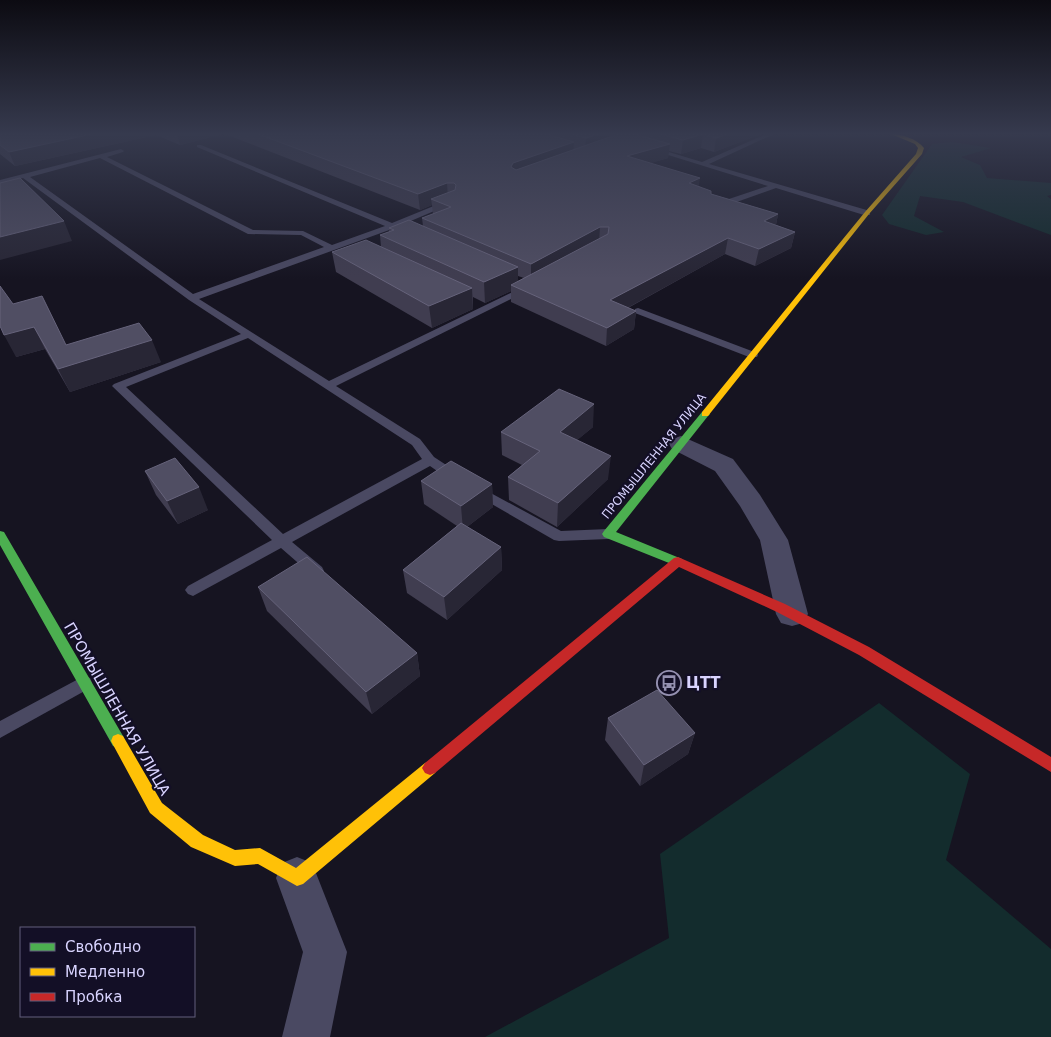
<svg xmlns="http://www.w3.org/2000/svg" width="1051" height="1037" font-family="'DejaVu Sans',sans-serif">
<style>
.green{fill:#132c2d}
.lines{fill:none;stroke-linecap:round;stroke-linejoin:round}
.lane{fill:#4a4962;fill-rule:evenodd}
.street{fill:#4a4962;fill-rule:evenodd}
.fast{fill:#4caf50;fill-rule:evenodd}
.slow{fill:#ffc107;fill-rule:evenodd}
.jam{fill:#c62828;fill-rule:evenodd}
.wall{fill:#403d50;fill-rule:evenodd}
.shaded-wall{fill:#282635}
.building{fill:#504e63;stroke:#66637b}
.labels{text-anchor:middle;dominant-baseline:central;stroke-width:4.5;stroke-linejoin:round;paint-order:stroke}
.street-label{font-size:12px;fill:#d9d4ff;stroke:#130f26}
.near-poi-label{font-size:15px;font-weight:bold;fill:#d9d4ff;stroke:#130f26;text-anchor:start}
.near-street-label{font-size:15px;fill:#d9d4ff;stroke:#130f26}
</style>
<rect width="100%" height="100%" fill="#161421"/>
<path class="green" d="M952 142 991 148 961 157 980 165 987 178 1051 183V195L1047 196 1051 199V235L963 202 920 196 914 216 944 232 926 235 889 224 882 215 932 144Z
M879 703 970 774 946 860 1051 949V1037H485L669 938 660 854Z"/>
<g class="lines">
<path class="lane" d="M766 134H774L709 164 870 211V215H864L776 188 717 209H711V205L768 186 649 149 652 147 702 162Z
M197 145H201L392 223 446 201 453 203 399 226 398 229H392L199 299 329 381 525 286H531L533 288 336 386 420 439 434 457 460 474 461 477 460 480H450L430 466 292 542 322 567 324 571 322 575 317 577 312 575 281 548 193 596 188 594 185 590 188 586 272 540 112 386 114 384 241 334 189 300 23 178 0 184V180L121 149 124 151 123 152 107 157 253 230 303 231 332 245 385 226 197 147ZM100 158 248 234 301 235 324 247 193 294 30 177ZM248 338 412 445 422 459 283 534 126 387Z
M638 308 757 353 758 355 757 357H749L635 313V309Z
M476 485 561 531 608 529 613 530 615 534 613 538 608 539 559 541 554 540 471 492 469 489 471 486Z
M84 676 90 678 92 683 90 688 0 738V721Z"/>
<path class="street" d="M681 436 733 459 760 495 788 540 808 614 803 623 792 626 781 623 776 614 760 540 740 506 715 471 672 449 669 444 672 439Z
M297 857 312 863 347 952 330 1037H282L303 952 276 878 282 863Z"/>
<path class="fast" d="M705 411 710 414 708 416 616 532 682 559 684 562 682 565H674L604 537 602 534 604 531 702 412Z
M0 531 4 532 123 736 125 741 123 746 118 748 113 746 0 545Z"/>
<path class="slow" d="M891 134C902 134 917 139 924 148L922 154 869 214 708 416H702V412L865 212 916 154 918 148 915 144Z
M118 734 123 736 162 803 203 835 235 850 260 848 296 868 425 763 430 761 435 763 438 768 435 773 303 884 297 886 258 864 235 866 191 847 150 813 111 741 113 736Z"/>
<path class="jam" d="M678 557 785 604 869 647 1051 757V772L859 655 777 612 679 567 435 773 430 775 425 773 422 768 425 763 674 558Z"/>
</g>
<path class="wall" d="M0 134H223L180 145 156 135 15 166 0 154Z
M225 134H761L714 152 701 148 681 154 669 151 668 158 650 163 699 186 711 194 778 214 776 225 795 232 791 248 755 266 725 254 628 308 636 311 634 329 606 346 511 302V291L485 303 473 297V309L432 328 336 272 332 252 381 247 380 235 389 232V228L423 226 422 218 433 214 432 205 420 210ZM518 276 524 278 518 281Z
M13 304 66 345 161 362 70 392 45 349 16 357Z
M593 427 577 440 608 479 557 527 509 500 508 477 522 465 502 455 501 432Z
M145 471 208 510 178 524 156 495Z
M421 481 492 484 493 507 467 527 501 547 502 570 447 620 407 593 403 570 457 526 424 504Z
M258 587 417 653 420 676 372 714 267 611Z
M608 718 695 733 688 754 640 786 605 740Z"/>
<path class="shaded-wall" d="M92 134H155L156 135 15 166 9 152Z
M177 134H223L180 145Z
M598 134H613V142L585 152 586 138Z
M703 134 701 148 681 154 683 140Z
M727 134H761L714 152 716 138Z
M574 142 573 156 513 177 511 167 513 163Z
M670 144 668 158 626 171 627 156Z
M700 178 698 193 689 183Z
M447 183 448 198 431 199 432 205 420 210 418 194Z
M778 214 775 230 764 221Z
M64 221 72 241 0 260V237Z
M600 227 599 243 531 281V264Z
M795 232 791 248 755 266 759 249Z
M728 238 725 254 609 318 610 300Z
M518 267V287L511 285V291L485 303 484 282Z
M472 288 473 309 432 328 429 306Z
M636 311 634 329 606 346 607 328Z
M34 327 45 349 16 357 4 335Z
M152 340 161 362 70 392 58 369Z
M594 404 593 427 559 455 560 432Z
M611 456 608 479 557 527 558 503Z
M492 484 493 507 463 530 461 506Z
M199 487 208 510 178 524 167 501Z
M501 547 502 570 447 620 444 597Z
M417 653 420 676 372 714 366 692Z
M695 733 688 754 640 786 644 765Z"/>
<path class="building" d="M0 134H92L9 152 0 145Z
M258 134H481L484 136 489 134H546L574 142 513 163 511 167 516 170 618 134H634L670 144 627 156 700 178 689 183 711 191V194L778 214 764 221 795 232 759 249 728 238 610 300 636 311 607 328 511 285 608 234 609 227H600L531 264 422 218 451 207 431 199 455 190 456 185 454 183H447L418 194Z
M571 134H598L586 138Z
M660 134H727L716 138 703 134 683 140Z
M20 178 64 221 0 237V183Z
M409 220 518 267 484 282 380 235 394 230 389 228Z
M366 240 472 288 429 306 332 252Z
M0 286 13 304 42 296 66 345 139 323 152 340 58 369 34 327 4 335 0 326Z
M559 389 594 404 560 432 611 456 558 503 508 477 540 451 501 432Z
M175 458 199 487 167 501 145 471Z
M451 461 492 484 461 506 421 481Z
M461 523 501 547 444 597 403 570Z
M307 557 417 653 366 692 258 587Z
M657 690 695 733 644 765 608 718Z"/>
<linearGradient id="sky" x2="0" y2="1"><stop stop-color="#0c0b12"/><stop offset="0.48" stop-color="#363a4e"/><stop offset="1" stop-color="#363a4e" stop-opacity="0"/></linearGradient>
<rect width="1051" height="279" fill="url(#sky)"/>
<defs>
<symbol id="bus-ring" viewBox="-11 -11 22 22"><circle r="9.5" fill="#130f26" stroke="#9591b1" stroke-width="1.5"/><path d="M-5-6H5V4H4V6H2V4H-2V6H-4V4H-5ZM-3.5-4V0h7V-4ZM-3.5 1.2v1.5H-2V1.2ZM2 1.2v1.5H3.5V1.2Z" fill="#9591b1"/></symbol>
</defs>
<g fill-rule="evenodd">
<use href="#bus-ring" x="655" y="669" width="28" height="28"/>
</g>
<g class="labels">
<g class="street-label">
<text transform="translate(654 456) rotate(-51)">ПРОМЫШЛЕННАЯ УЛИЦА</text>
</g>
<g class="near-poi-label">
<text x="686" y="683">ЦТТ</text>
</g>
<g class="near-street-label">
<text transform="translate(117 709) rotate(60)">ПРОМЫШЛЕННАЯ УЛИЦА</text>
</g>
</g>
<rect x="20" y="927" width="175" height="90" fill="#130f26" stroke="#625e7d"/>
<rect x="30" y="943" width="25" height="8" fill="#4caf50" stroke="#625e7d"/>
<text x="65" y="952" font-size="15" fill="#d9d4ff">Свободно</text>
<rect x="30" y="968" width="25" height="8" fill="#ffc107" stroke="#625e7d"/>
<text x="65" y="977" font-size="15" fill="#d9d4ff">Медленно</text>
<rect x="30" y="993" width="25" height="8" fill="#c62828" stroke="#625e7d"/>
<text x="65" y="1002" font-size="15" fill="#d9d4ff">Пробка</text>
</svg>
